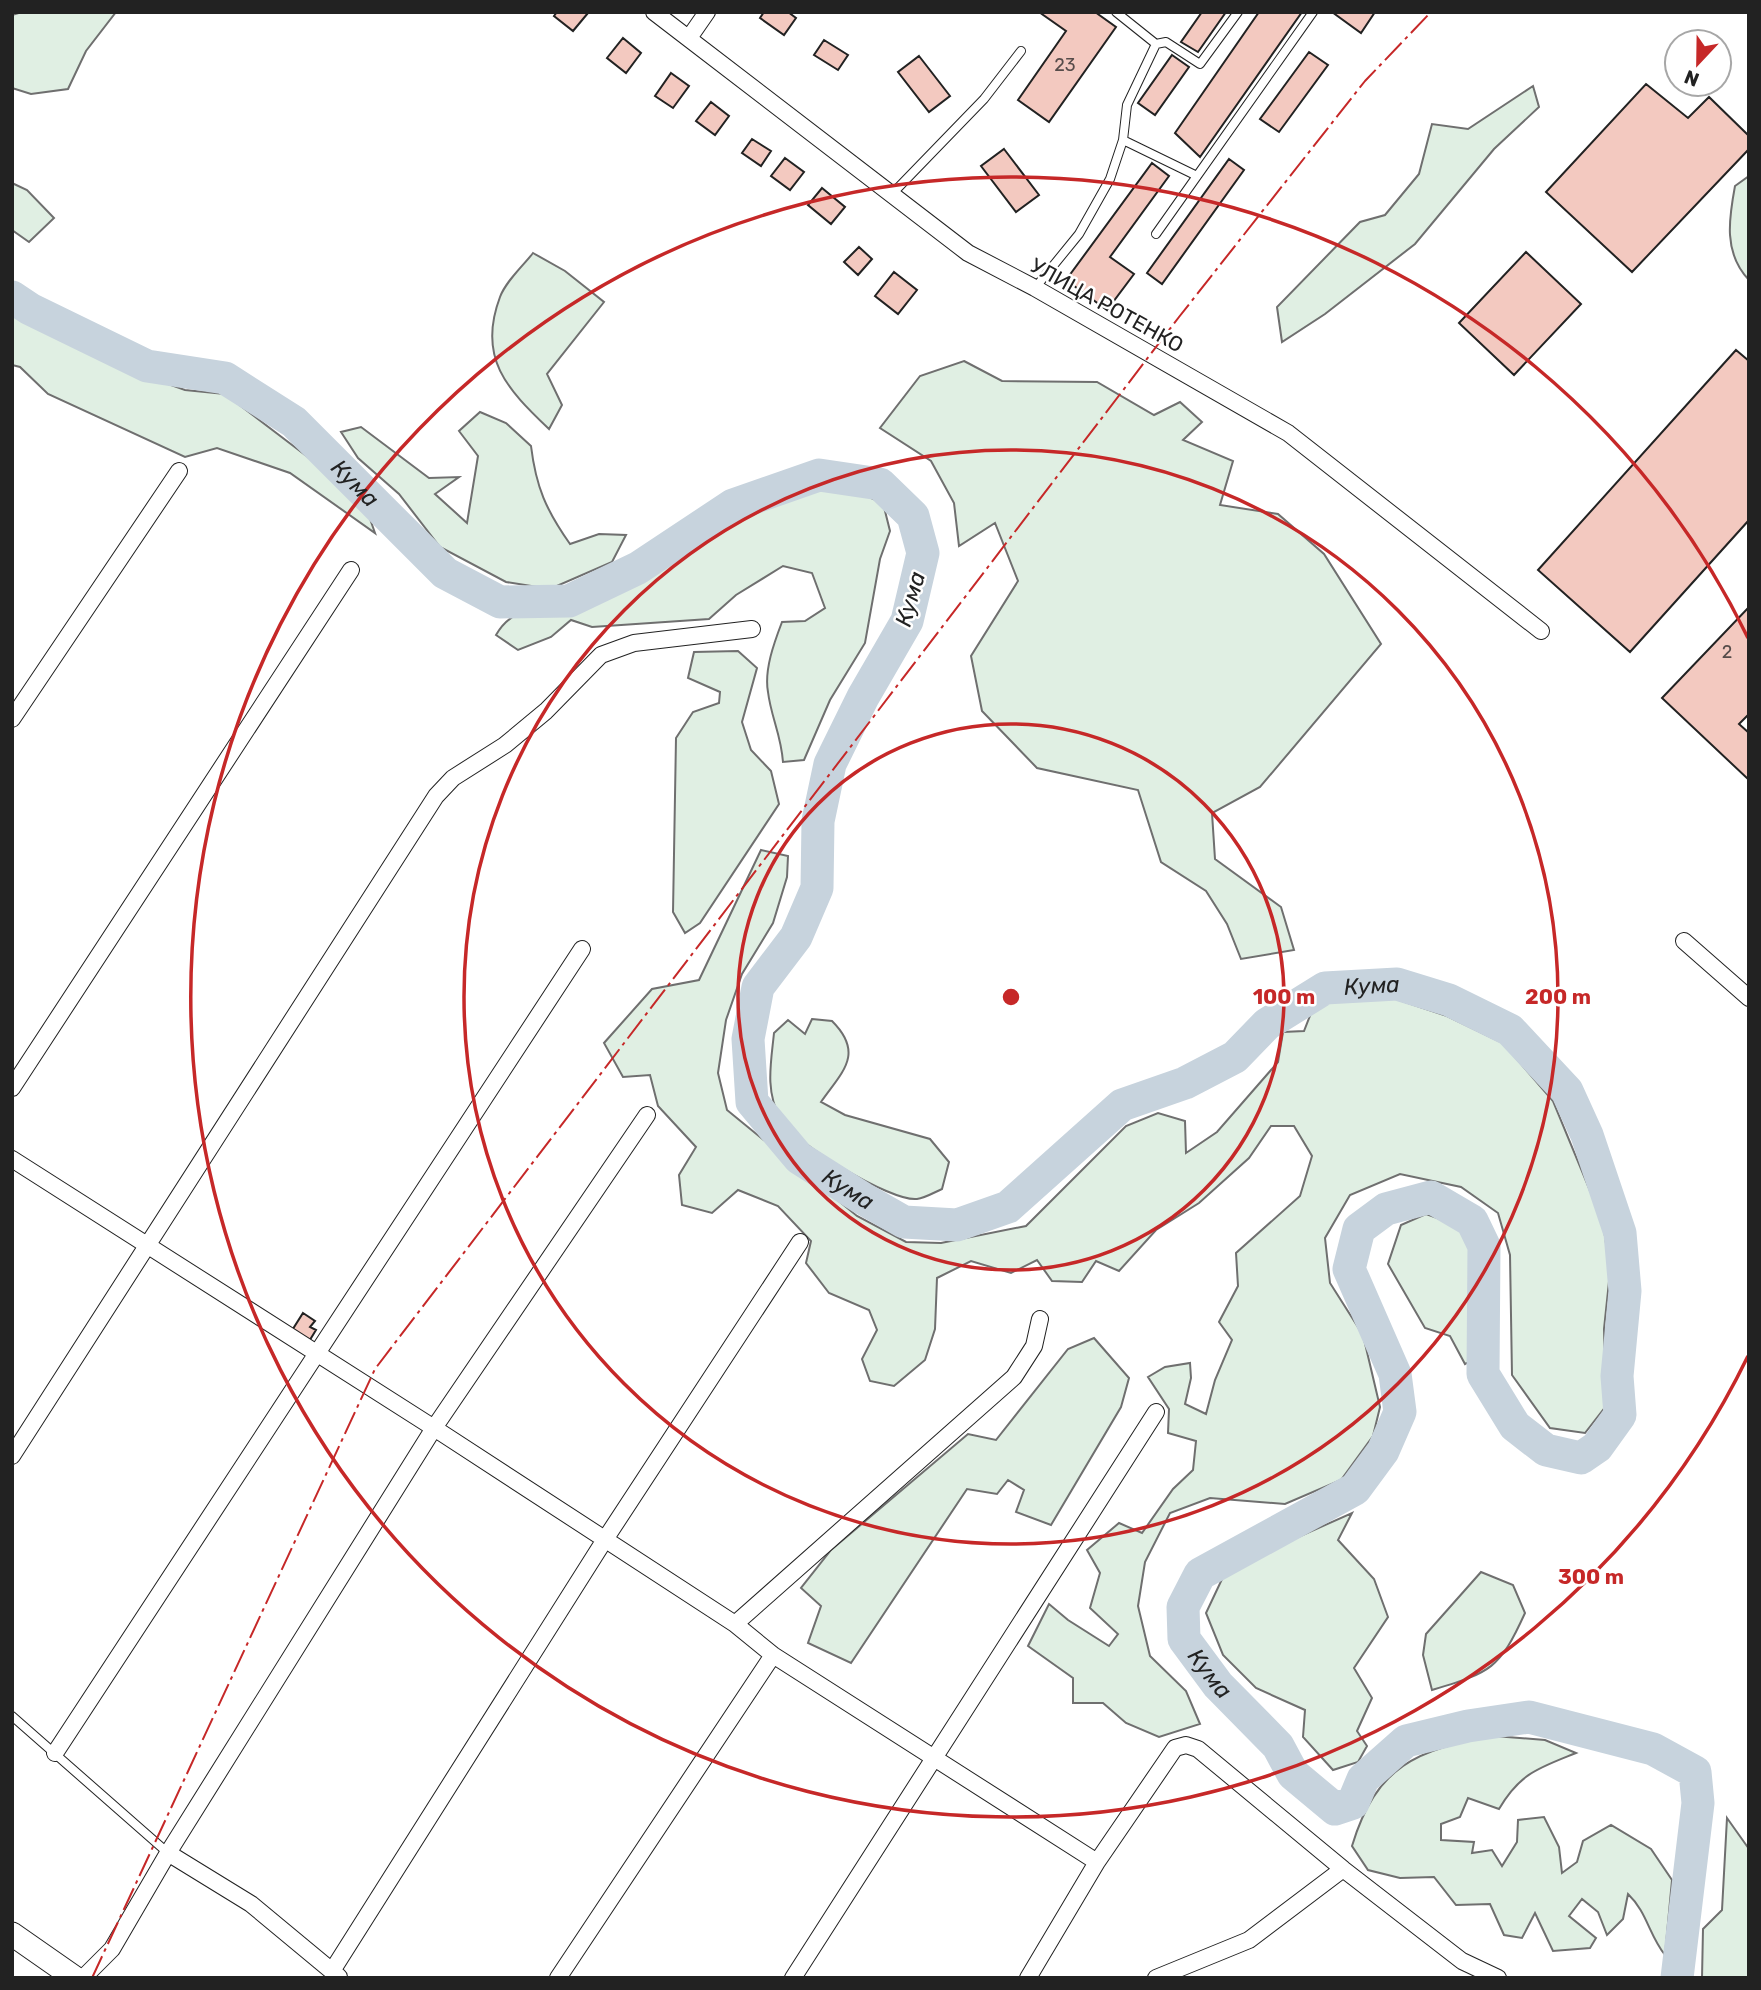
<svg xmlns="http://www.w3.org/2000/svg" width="1761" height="1990" font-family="Rubik,sans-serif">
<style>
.green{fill:#e0efe3;stroke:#6f6f6f;stroke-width:2}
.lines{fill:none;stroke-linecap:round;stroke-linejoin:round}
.river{stroke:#c7d3dd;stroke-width:33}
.building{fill:#f3c9c0;stroke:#222;stroke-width:2}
.lane-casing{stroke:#222;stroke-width:10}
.street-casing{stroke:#222;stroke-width:18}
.secondary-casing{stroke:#222;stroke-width:25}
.lane{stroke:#fff;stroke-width:8}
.street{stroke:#fff;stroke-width:16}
.secondary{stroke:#fff;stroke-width:23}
.power{stroke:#c62828;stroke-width:2;stroke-dasharray:24 5 3.5 5;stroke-linecap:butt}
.ring{fill:none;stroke:#c62828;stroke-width:3.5}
.labels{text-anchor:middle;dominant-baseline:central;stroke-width:5;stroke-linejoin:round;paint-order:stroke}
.number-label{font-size:18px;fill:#564c4a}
.street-label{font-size:21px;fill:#222;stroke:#fff}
.water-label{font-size:23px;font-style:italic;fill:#222;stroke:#fff}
.centre{fill:#c62828;stroke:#fff;stroke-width:3.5}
.ring-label{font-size:21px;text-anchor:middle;font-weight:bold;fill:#c62828;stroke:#fff;stroke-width:5;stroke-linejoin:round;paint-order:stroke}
</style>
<rect width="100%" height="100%" fill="#fff"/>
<path class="green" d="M22 12H116L86 51 68 89 31 94 12 88V15Z
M1533 86 1539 107 1494 149 1415 244 1325 314 1282 342 1277 307 1360 222 1385 215 1419 174 1432 124 1468 129Z
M1749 176V280C1723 253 1729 218 1735 186Z
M12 183 27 190 54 218 29 242 12 230Z
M533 253 565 271 604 302 547 374 562 405 549 429C507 389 477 358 500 297 506 281 523 266 533 253Z
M12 312 132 371 185 390 225 394 363 499 375 533 290 473 217 448 185 457 48 394 20 367 12 365Z
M964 361 1002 381 1097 382 1154 415 1180 402 1202 422 1183 440 1233 461 1220 505 1278 514 1324 554 1381 644 1260 787 1212 813 1215 859 1281 907 1294 950 1241 959 1227 924 1206 891 1161 862 1138 790 1037 768 982 711 971 656 1018 581 995 523 959 546 954 503 931 461 880 428 920 376Z
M480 412 506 423 531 446C536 487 546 510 570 544L599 534 626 535 612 562 550 589 506 582 440 547 399 494 358 458 341 432 361 427 429 478 459 477 435 494 467 523 478 456 459 431Z
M816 483 850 489 883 503 890 531 880 559 865 643 830 700 804 760 783 762C781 734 771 717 768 692 764 670 774 643 782 622L805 621 825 608 812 573 783 566 736 595 709 619 592 627 571 620 551 637 518 650 496 635C519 596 549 620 581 605 635 580 680 544 731 514 756 499 789 492 816 483Z
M738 651 757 668 742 722 751 750 771 771 779 804 700 923 685 933 673 912 676 738 693 712 719 703 720 692 688 678 694 652Z
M761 850 788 856 787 877 773 923 742 974 726 1020 718 1073 727 1110 857 1216 906 1242 941 1243 1026 1226 1126 1126 1158 1113 1185 1121 1186 1153 1217 1132 1278 1062 1283 1032 1304 1031 1313 1008 1339 999 1390 997 1447 1016 1503 1043 1553 1101 1603 1222 1610 1272 1604 1329 1606 1406 1585 1433 1550 1428 1512 1375 1510 1255 1498 1213 1461 1187 1400 1174 1350 1195 1325 1238 1330 1283 1363 1335 1380 1407 1373 1436 1341 1480 1285 1504 1210 1498 1170 1513 1145 1562 1138 1606 1150 1656 1186 1691 1200 1724 1159 1737 1126 1723 1103 1703H1073V1678L1028 1646 1049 1604 1068 1620 1109 1646 1118 1634 1090 1608 1100 1573 1087 1550 1119 1523 1142 1533 1173 1489 1193 1470 1196 1441 1168 1433 1169 1409 1148 1377 1165 1367 1190 1363 1191 1378 1185 1404 1206 1414 1215 1380 1232 1340 1219 1322 1238 1286 1236 1253 1300 1196 1312 1156 1294 1126H1271L1249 1158 1199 1203 1156 1230 1119 1271 1096 1261 1082 1282 1052 1281 1037 1260 1011 1273 971 1261 937 1278 935 1329 925 1360 894 1386 870 1381 862 1359 877 1330 869 1310 829 1293 806 1263 811 1241 778 1206 738 1190 712 1213 682 1205 679 1175 696 1147 658 1106 650 1075 623 1077 604 1043 652 989 699 980Z
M812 1019 832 1021C865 1054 842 1072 821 1102L845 1115 930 1139 949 1162 942 1189C935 1192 925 1198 917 1199 891 1202 792 1142 780 1118 765 1090 771 1063 774 1033L788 1020 805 1034Z
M1426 1214 1454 1224 1476 1247 1472 1360 1465 1364 1450 1336 1425 1328 1388 1264 1401 1225Z
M1094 1338 1129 1378 1121 1407 1051 1525 1016 1512 1024 1490 1008 1480 997 1494 967 1489 851 1663 808 1643 821 1606 801 1588 831 1550 968 1434 996 1440 1068 1349Z
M1352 1513 1338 1540 1374 1579 1388 1617 1354 1668 1372 1698 1357 1731 1367 1746 1358 1762 1333 1770 1303 1737 1305 1710 1256 1688 1223 1655 1206 1613 1223 1577 1267 1551Z
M1481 1572 1513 1585 1525 1613C1499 1670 1491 1672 1432 1690L1423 1655 1426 1634Z
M1494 1736 1545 1740 1576 1753C1539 1768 1520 1773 1499 1809L1468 1798 1460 1817 1441 1824V1840L1474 1842 1472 1853 1492 1850 1502 1866 1517 1842 1518 1820 1544 1817 1559 1847 1562 1873 1577 1862 1583 1841 1611 1825 1651 1849 1672 1880 1665 1955C1649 1935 1647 1912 1628 1894L1623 1919 1607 1935 1598 1912 1582 1899 1569 1916 1596 1938 1590 1948 1553 1951 1535 1913 1522 1938 1504 1935 1490 1904 1456 1905 1434 1877 1400 1878 1368 1870 1352 1846C1376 1766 1417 1749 1494 1736Z
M1727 1818 1749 1849V1978H1702L1703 1929 1722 1910Z"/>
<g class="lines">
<path class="river" id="s1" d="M12 297 30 309 147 366 225 378 294 422 445 573 500 602 569 601 638 568 733 505 819 475 880 484 913 516 923 553 907 621 863 697 830 764 818 821 817 888 796 937 758 987 748 1039 752 1102 799 1158 862 1198 904 1222 957 1225 1008 1207 1122 1105 1185 1083 1235 1057 1267 1024 1325 988 1397 984 1449 1000 1510 1030 1567 1091 1587 1135 1620 1233 1625 1291 1617 1376 1620 1415 1597 1447 1581 1458 1546 1450 1515 1426 1483 1374 1484 1246 1472 1221 1431 1197 1386 1209 1359 1229 1349 1269 1395 1374 1400 1412 1383 1451 1355 1489 1200 1574 1183 1607 1184 1639 1218 1685 1278 1746 1293 1774 1335 1809 1353 1803 1363 1779 1406 1741 1468 1726 1529 1717 1653 1749 1695 1772 1698 1803 1677 1978"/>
</g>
<path class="building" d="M557 12H587L588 13 573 31 554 16Z
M764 12H788L796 18 784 35 760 18Z
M1039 12H1095L1116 27 1049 122 1018 100 1066 31Z
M1202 12H1226L1198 52 1181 42Z
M1259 12H1302L1200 157 1175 133Z
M1332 12H1375L1361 33Z
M623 38 641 53 626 73 607 58Z
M824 40 848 55 838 70 814 55Z
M1309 52 1328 65 1279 132 1260 119Z
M1172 55 1189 67 1155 115 1138 103Z
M919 56 950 96 929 112 898 72Z
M671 73 689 86 673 108 655 96Z
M1646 84 1688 118 1709 97 1749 136V149L1632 272 1546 192Z
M711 102 729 116 715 135 696 121Z
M752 139 771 151 761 166 742 153Z
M1004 149 1039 195 1016 212 981 166Z
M785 158 804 172 790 190 771 176Z
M1229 159 1244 170 1162 284 1147 273Z
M1152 163 1169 176 1110 257 1134 274 1107 310 1066 280Z
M822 188 845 207 831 224 808 205Z
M859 247 872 259 858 275 844 262Z
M1526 252 1581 304 1514 375 1459 323Z
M894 272 917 290 898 314 875 296Z
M1736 350 1749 361V520L1630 652 1538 570Z
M1749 607V714L1739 724 1749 733V780L1662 698Z
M303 1313 315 1321 310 1327 316 1330 308 1343 291 1332Z"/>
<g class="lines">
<defs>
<path id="lane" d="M1156 44 1166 42 1200 64 1238 12
M1123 140 1195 175
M892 194 984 99 1021 51
M1156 234 1313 12
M1035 288 1079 234 1110 179 1123 140 1127 105 1156 44 1116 12
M12 1716 168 1853"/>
<path id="street" d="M654 12 968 253 1035 288 1288 433 1541 631
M689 38 707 12
M12 719 179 471
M1684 941 1749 998
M12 1088 351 570
M12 1159 434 1428 735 1624 773 1655 1097 1862
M12 1456 436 796 453 778 505 745 546 711 601 655 634 643 752 629
M735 1624 1014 1377 1034 1346 1040 1319
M55 1753 582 949
M168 1853 251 1904 339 1977
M332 1971 604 1541 800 1242
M83 1978 112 1949 168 1853 434 1428 647 1115
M558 1978 773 1655
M793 1978 1156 1412
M1028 1978 1097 1862 1175 1748 1186 1745 1198 1749 1343 1869 1462 1961 1498 1978
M1156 1978 1249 1940 1343 1869"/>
<path id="secondary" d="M12 1934 75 1978"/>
</defs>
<use href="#lane" class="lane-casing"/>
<use href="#street" class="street-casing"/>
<use href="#secondary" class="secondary-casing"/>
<use href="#lane" class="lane"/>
<use href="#street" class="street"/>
<use href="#secondary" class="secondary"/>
<path class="power" d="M92 1978 375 1369 1179 317 1365 81 1431 12"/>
</g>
<g class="ring">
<circle cx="1011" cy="997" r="273"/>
<circle cx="1011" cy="997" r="547"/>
<path d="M1748 1356A820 820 0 1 1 1748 638"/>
</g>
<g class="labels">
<g class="number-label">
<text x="1065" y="65">23</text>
<text x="1727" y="652">2</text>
</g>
<g class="street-label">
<text transform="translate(1107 305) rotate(29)">УЛИЦА РОТЕНКО</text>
</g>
<g class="water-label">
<text stroke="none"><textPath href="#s1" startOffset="399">Кума</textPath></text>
<text transform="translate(910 599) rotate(-74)">Кума</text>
<text stroke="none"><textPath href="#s1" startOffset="2415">Кума</textPath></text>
<text stroke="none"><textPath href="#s1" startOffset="1806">Кума</textPath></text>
<text stroke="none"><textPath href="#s1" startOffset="4032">Кума</textPath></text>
</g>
</g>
<circle cx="1011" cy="997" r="10" class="centre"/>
<g class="ring-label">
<text x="1284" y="1004">100 m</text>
<text x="1558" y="1004">200 m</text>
<text x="1591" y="1584">300 m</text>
</g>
<rect width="1761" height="1990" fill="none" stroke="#222222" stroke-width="28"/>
<g transform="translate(1698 63) rotate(202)"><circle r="33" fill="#ffffff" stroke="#a7a7a7" stroke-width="2"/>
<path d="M0-5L12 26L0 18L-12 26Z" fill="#c62828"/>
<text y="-10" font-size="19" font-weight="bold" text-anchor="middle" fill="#222222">N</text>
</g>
</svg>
